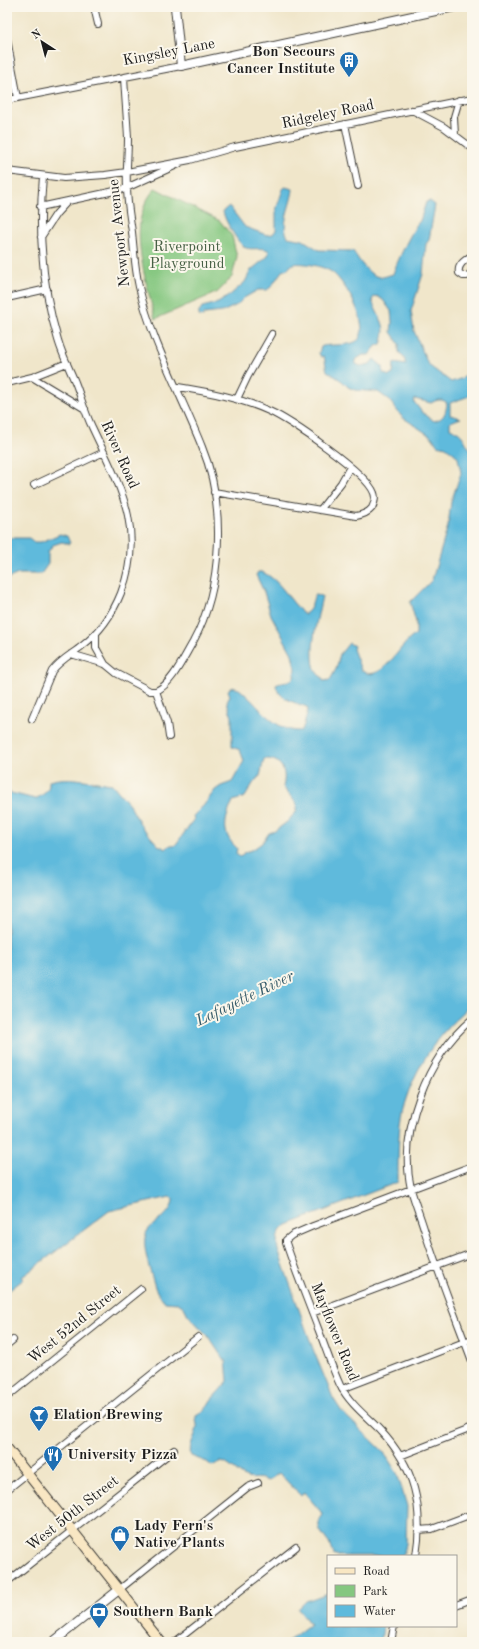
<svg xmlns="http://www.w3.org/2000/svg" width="479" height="1649" font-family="'Old Standard TT',serif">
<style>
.green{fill:#85c780;stroke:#50724e}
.water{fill:#5ebadc;stroke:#3d6b7c;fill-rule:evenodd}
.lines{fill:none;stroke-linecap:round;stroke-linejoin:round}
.minor-casing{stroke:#3c3a36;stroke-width:8}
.tertiary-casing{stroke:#3c3a36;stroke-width:10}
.secondary-casing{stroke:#3c3a36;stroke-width:11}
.minor{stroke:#fff;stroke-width:6}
.tertiary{stroke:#fff;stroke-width:8}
.secondary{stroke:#f9e7c3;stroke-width:9}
.labels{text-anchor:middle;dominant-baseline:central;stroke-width:4;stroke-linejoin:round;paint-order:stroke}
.poi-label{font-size:15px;font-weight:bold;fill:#1c1c1c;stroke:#fbf7ec;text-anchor:start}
.street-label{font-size:15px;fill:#1c1c1c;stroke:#fbf7ec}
.park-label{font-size:15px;fill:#466044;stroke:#fbf7ec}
.water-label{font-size:16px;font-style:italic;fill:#365b69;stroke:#fbf7ec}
</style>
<rect width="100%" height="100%" fill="#fbf7ec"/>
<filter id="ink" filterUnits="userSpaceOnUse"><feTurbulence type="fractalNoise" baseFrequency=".025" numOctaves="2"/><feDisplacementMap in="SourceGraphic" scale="8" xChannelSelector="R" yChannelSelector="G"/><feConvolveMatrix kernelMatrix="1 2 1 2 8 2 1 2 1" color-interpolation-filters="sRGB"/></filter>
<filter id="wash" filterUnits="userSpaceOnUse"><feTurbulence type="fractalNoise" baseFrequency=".012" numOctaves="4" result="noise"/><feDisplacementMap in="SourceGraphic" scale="16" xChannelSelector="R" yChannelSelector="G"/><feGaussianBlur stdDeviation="0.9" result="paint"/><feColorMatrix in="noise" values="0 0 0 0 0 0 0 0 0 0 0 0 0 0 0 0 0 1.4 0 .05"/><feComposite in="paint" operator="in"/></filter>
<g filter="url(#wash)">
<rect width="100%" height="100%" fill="#f0e6ca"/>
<path class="green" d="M155 188 220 221 232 236 237 257 232 277 218 292 155 319C148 288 131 237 144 207 146 200 151 194 155 188Z"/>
<path class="water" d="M285 187 293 189C292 203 280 224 288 237L303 240 319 250 353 251C359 260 369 277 381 277 385 277 389 275 393 274 396 264 414 225 420 221L426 202 430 201 435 205 429 240 426 244 423 274 411 311 414 331 427 362 431 367 451 382 463 378 472 367V395L450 403V415L461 418 450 422V428C466 434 463 442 472 451V1004C465 1011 457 1018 450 1025 426 1051 405 1088 400 1124 398 1143 398 1163 398 1182L287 1225C277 1231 276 1239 278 1250L313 1349 333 1398 342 1412 383 1451 397 1473 407 1506 406 1544 403 1556H334C334 1541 309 1530 323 1515L321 1512 304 1492 301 1496 279 1473 268 1481C257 1476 256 1480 247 1478 240 1476 227 1461 220 1462 218 1463 214 1465 212 1466L207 1462 191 1456C188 1445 195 1438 197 1428 198 1424 195 1420 196 1416L205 1410 211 1400 228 1381 226 1360H224L208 1336 188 1315 184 1307 178 1303 165 1302C162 1298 156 1292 155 1287 151 1273 139 1241 148 1230 156 1220 173 1214 173 1199L170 1197 109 1211 22 1277 24 1279 7 1292V792L35 799C43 795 50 791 49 781 69 775 91 782 112 784L129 804 142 827 158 845 166 849 170 845 174 846 177 843 194 819 193 816 204 805 215 790 221 786 232 782 244 761 240 750 232 747V717L227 702 230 696 228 690 232 687 239 689C259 704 273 732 301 731 304 728 306 716 308 710L307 707C296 703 278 699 276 685 282 681 288 684 294 678L295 668 292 654 271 615 264 592 256 575 258 572H262C281 580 289 601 304 614 313 610 311 602 315 595L322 596C319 612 303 669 322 677L323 681 330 680 336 669 340 654 349 643 354 646 353 649 361 670C378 684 395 654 404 645 407 641 412 637 416 634V622L410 602 432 580 448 526 451 502 461 473 458 458 455 454 446 447 437 445 432 437 402 417 389 400 378 392 355 390 348 387 342 381 327 371 324 356 321 357 319 353C320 351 320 349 321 347 325 343 352 348 359 339 370 323 345 283 333 273 325 266 302 262 292 264L288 269 282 271 271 287 267 290H258L244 298 237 305 222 312 204 314 203 317 199 316V312L202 307 218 303 230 295 245 282 251 270 267 257 269 253 268 250C261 247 253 250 246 248 239 246 223 217 223 211L229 206 245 227 267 235 273 234 276 230V210L283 189ZM377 296 383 300 391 311 392 322 391 332 399 344V352L404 358 406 365 394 363 393 374 389 376 383 373V367L374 359 370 364 360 366 355 363V360L363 355H369L376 346 381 344C389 323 378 319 372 300L374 297ZM415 399 431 403C436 400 442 398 447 403 446 413 444 419 434 421L422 412 414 402ZM264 759C282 758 287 772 283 787L296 803 297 807 296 812 287 822 275 831 269 833 262 843 252 850 245 852 240 857 236 854 237 848C220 833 225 819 233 801L245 797 254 782 260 776Z
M60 534 67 536 70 543 69 544 62 542 53 545 48 552V564L41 574H18L7 579V538H29L34 542H41Z
M328 1593V1626H383L381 1642H287L310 1624 298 1609 306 1601Z"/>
</g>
<g filter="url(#ink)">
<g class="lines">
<defs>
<path id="minor" d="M94 7 98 24
M7 39 18 98
M124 77C125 97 127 118 128 138 128 155 126 171 127 187 127 202 130 217 132 232 134 251 135 269 139 287 152 343 181 394 202 447 226 505 223 587 193 642 184 657 172 684 156 691
M7 100 181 66
M412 110 444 127 472 148
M345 124 358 186
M455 135 454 117 459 100
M7 171 64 178 105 175 127 172 190 160 235 147 472 98
M40 207 124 189 179 164
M41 237 56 214 67 202
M472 265 471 256C465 260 457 265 459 273L463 276H467L472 272
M7 298 47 289
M32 377 67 363
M7 383 32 377 85 409
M178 387C209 392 240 398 269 411 290 420 367 473 374 493 376 498 374 504 372 508 368 513 362 515 356 516L214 492
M237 399 248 376 272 334
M34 485 104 452
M320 510 341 483 350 467
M96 634V648L105 664
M71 654 105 664 116 673 150 691H156
M156 691 167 723 169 737
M32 719 52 671C60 660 72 654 82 646 99 633 113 613 121 593 146 528 119 485 92 427 85 413 81 397 75 382 69 368 62 354 58 340 42 287 38 231 43 176
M472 1019C427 1057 398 1131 411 1189 415 1204 421 1218 425 1232 439 1276 456 1318 472 1361
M312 1313 472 1253
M7 1345 13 1340
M342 1389 472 1339
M7 1397 141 1289
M400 1456 472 1428
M7 1490 198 1337
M418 1530 432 1529 472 1514
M416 1556C424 1507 415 1467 380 1430 366 1416 349 1403 340 1385 332 1368 326 1349 319 1331 308 1302 296 1273 286 1243V1240L292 1235 313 1226 472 1166
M7 1582 174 1450
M120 1589 248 1487 258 1483
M456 1605 472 1599
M175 1642 296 1547
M391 1642 394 1626"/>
<path id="tertiary" d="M175 7 181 66 454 7
M53 1642 120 1589"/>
<path id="secondary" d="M7 1448 161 1642"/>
</defs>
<use href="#minor" class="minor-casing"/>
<use href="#tertiary" class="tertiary-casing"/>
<use href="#secondary" class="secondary-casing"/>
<use href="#minor" class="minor"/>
<use href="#tertiary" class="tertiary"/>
<use href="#secondary" class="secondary"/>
</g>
</g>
<defs>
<symbol id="building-pin" viewBox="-11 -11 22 30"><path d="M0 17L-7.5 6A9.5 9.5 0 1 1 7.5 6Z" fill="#1f6fb2" stroke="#fbf7ec"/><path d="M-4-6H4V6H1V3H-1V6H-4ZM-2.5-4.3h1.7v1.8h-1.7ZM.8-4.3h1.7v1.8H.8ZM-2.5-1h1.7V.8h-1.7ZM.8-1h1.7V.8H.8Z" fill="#fff"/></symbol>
<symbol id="bar-pin" viewBox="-11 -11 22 30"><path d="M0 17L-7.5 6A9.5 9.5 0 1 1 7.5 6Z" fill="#1f6fb2" stroke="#fbf7ec"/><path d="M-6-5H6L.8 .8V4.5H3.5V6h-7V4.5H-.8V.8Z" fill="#fff"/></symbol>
<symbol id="restaurant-pin" viewBox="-11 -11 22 30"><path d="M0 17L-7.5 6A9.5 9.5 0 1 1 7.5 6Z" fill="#1f6fb2" stroke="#fbf7ec"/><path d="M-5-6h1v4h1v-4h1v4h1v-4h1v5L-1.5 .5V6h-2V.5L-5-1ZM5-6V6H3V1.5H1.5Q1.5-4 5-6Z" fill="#fff"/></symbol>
<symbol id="shop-pin" viewBox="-11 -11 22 30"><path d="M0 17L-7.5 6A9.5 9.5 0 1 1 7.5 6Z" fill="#1f6fb2" stroke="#fbf7ec"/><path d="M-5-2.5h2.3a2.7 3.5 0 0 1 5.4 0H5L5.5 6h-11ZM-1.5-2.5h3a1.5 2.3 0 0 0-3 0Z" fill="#fff"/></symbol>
<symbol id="bank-pin" viewBox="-11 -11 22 30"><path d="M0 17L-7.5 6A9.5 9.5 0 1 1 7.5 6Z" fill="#1f6fb2" stroke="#fbf7ec"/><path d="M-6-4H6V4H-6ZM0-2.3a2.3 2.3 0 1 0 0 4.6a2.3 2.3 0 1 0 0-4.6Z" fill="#fff"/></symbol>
</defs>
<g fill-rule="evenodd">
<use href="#building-pin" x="338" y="50" width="22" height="30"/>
<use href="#bar-pin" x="28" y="1404" width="22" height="30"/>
<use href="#restaurant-pin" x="42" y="1444" width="22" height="30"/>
<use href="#shop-pin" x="109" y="1524" width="22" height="30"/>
<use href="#bank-pin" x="88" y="1601" width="22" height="30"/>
</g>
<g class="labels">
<g class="poi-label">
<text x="335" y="52" text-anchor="end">Bon Secours<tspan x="335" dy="17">Cancer Institute</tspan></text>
<text x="53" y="1415">Elation Brewing</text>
<text x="67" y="1455">University Pizza</text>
<text x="134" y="1526">Lady Fern's<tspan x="134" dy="17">Native Plants</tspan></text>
<text x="113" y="1612">Southern Bank</text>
</g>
<g class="street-label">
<text transform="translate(169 53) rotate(-11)">Kingsley Lane</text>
<text transform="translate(328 115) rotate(-12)">Ridgeley Road</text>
<text transform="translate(120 233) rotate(-96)">Newport Avenue</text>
<text transform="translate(119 455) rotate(66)">River Road</text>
<text transform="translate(75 1325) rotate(-39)">West 52nd Street</text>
<text transform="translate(334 1332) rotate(68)">Mayflower Road</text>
<text transform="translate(73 1514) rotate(-38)">West 50th Street</text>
</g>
<g class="park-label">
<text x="187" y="247">Riverpoint<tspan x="187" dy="17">Playground</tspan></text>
</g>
<g class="water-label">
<text transform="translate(245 999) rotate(-26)">Lafayette River</text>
</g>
</g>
<rect width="479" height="1649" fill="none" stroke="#fbf7ec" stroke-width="24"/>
<rect x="327" y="1555" width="130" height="72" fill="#fbf7ec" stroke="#a29f99"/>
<rect x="335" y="1568" width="20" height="6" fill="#f9e7c3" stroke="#a29f99"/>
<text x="363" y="1575" font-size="12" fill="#1c1c1c">Road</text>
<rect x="335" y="1585" width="20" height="12" fill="#85c780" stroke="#a29f99"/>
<text x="363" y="1595" font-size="12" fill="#1c1c1c">Park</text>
<rect x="335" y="1605" width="20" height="12" fill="#5ebadc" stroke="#a29f99"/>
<text x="363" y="1615" font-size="12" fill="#1c1c1c">Water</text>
<g transform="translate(42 42) rotate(324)" stroke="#fbf7ec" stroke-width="3" paint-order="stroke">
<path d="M0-3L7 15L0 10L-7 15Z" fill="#1c1c1c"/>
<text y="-6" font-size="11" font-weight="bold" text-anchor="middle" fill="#1c1c1c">N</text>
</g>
</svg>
